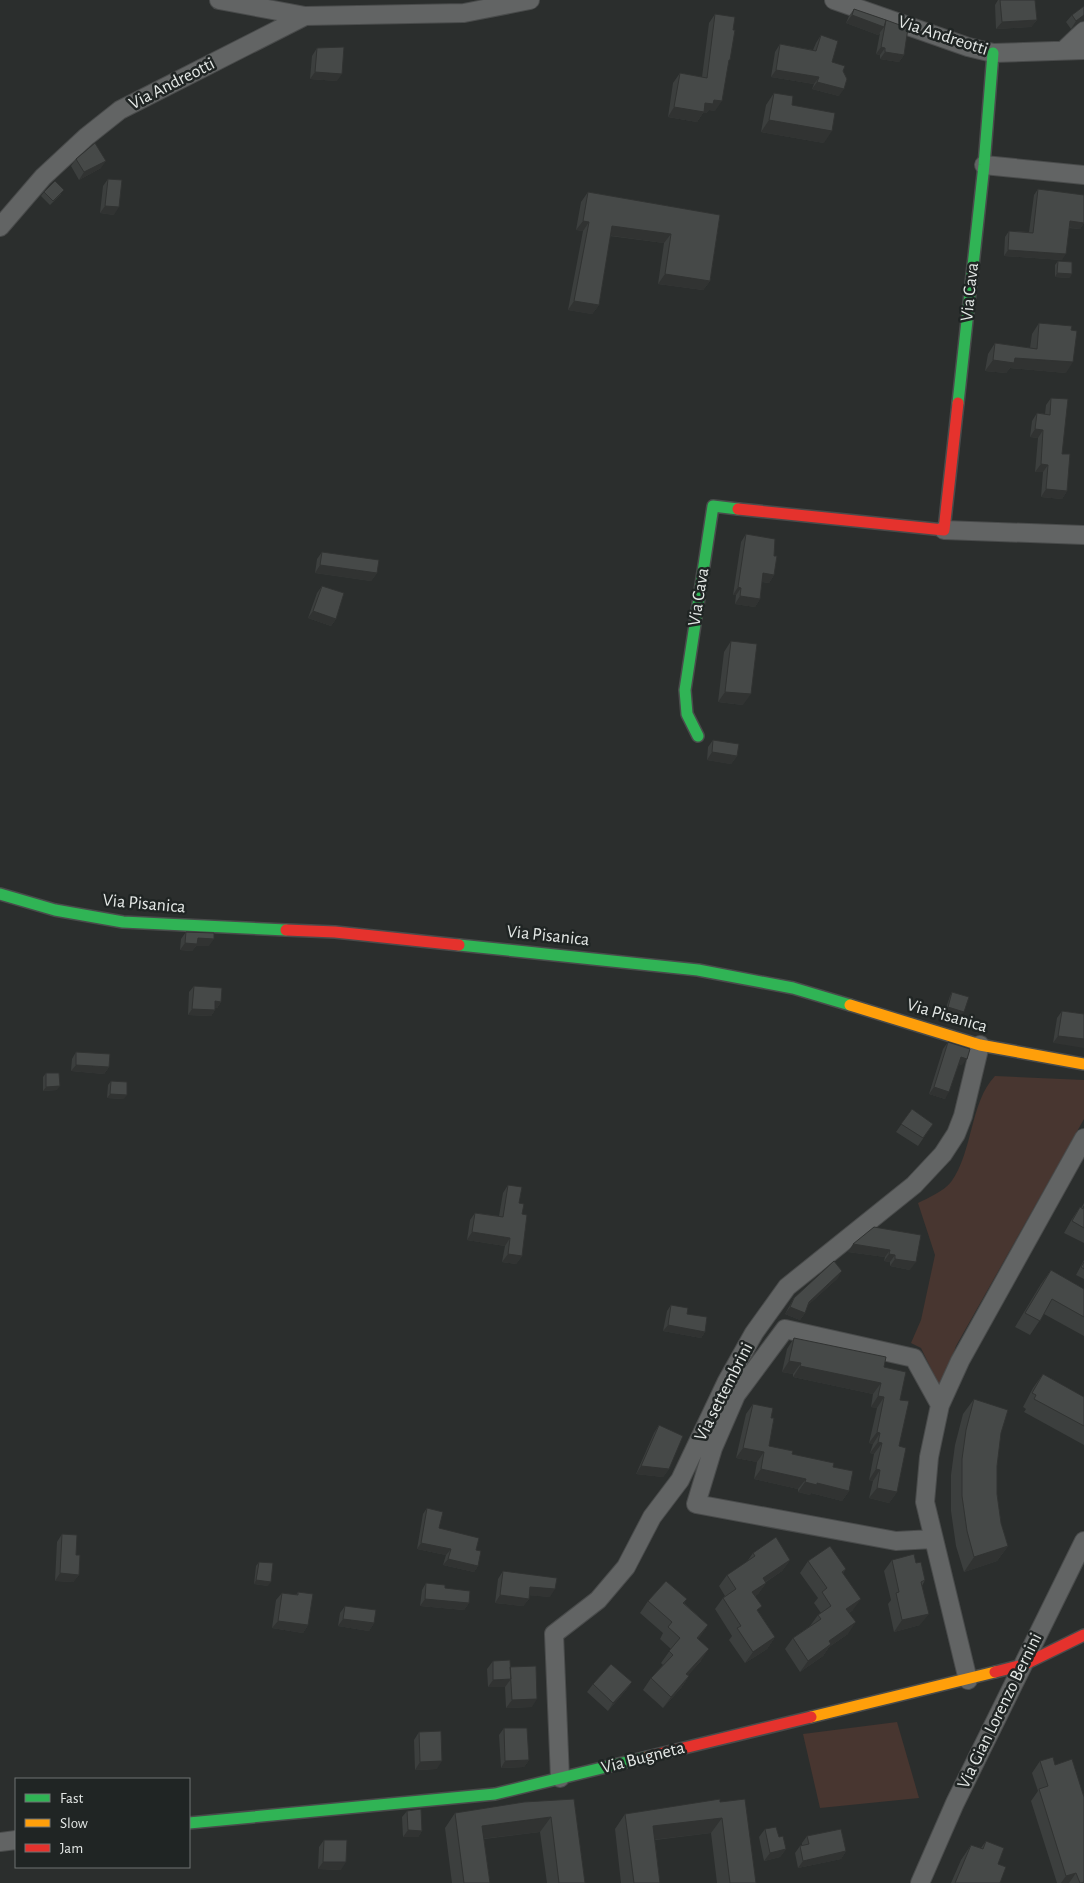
<svg xmlns="http://www.w3.org/2000/svg" width="1084" height="1883" font-family="'Alegreya Sans',sans-serif">
<style>
.green{fill:#483630}
.lines{fill:none;stroke-linecap:round;stroke-linejoin:round}
.street-casing{stroke:#494b4b;stroke-width:20}
.fast-casing{stroke:#494b4b;stroke-width:14}
.slow-casing{stroke:#494b4b;stroke-width:14}
.jam-casing{stroke:#494b4b;stroke-width:14}
.street{stroke:#626464;stroke-width:18}
.fast{stroke:#30b455;stroke-width:11}
.slow{stroke:#ff9f0a;stroke-width:11}
.jam{stroke:#e5322d;stroke-width:11}
.wall{fill:#3c3f3e}
.shaded-wall{fill:#313332}
.building{fill:#464948;stroke:#313332}
.labels{text-anchor:middle;dominant-baseline:central;stroke-width:5;stroke-linejoin:round;paint-order:stroke}
.street-label{font-size:18px;fill:#e4e8e6;stroke:#202524}
</style>
<rect width="100%" height="100%" fill="#2b2e2d"/>
<path class="green" d="M995 1076 1084 1080V1119L956 1346 941 1389 921 1348 911 1343 921 1320 935 1255 918 1203C928 1198 944 1191 951 1182 973 1152 970 1102 995 1076Z
M897 1722 919 1798 820 1808 803 1734Z"/>
<g class="lines">
<defs>
<path id="street" d="M219 0 305 16
M834 0 968 47 993 53 1084 50
M1064 50 1084 31
M984 165 1084 175
M0 227 43 177 86 137 120 110 305 16 464 13 530 0
M944 530 1084 535
M933 1539 896 1541 696 1504 713 1448 736 1395 785 1329 914 1358 940 1405
M968 1680 925 1502 929 1457 940 1405 960 1361 1084 1138
M560 1778 554 1634 598 1600 626 1567 652 1517 680 1480 726 1383 754 1333 787 1287 914 1185 943 1154 956 1134 963 1116 980 1045
M0 1842 16 1840
M920 1883 955 1803 1084 1541"/>
<path id="fast" d="M958 403 984 165 993 53
M698 736 687 714 685 690 713 506 738 509
M0 894 55 910 123 922 286 930
M459 945 698 970 793 988 850 1005
M189 1823 495 1794 647 1757"/>
<path id="slow" d="M850 1005 980 1045 1084 1064
M811 1717 995 1672"/>
<path id="jam" d="M738 509 944 530 958 403
M286 930 335 932 459 945
M995 1672 1023 1665 1084 1635
M647 1757 811 1717"/>
</defs>
<use href="#street" class="street-casing"/>
<use href="#fast" class="fast-casing"/>
<use href="#slow" class="slow-casing"/>
<use href="#jam" class="jam-casing"/>
<use href="#street" class="street"/>
<use href="#fast" class="fast"/>
<use href="#slow" class="slow"/>
<use href="#jam" class="jam"/>
</g>
<path class="wall" d="M998 0H1035L1037 20 1031 27 996 29 995 5Z
M1084 6V21H1081L1071 29 1066 22 1072 15Z
M854 9 886 20 904 55 899 62 880 59V55L876 54 880 33 878 35 846 23 849 16Z
M715 14 728 64 715 111 709 110 706 113H703L697 122 668 117 673 83 680 73 702 77 709 23Z
M821 35 832 62 843 71 839 96 812 89 814 84 771 77 775 52 780 44 813 50 816 43Z
M317 48 337 81 310 79 312 56Z
M774 93 824 143 761 132 766 105Z
M76 159 101 168 79 180 71 166Z
M108 179 114 215 100 213 103 186Z
M1038 189 1084 223 1080 229 1069 228 1062 260 1004 256 1005 237 1009 231 1029 232 1034 195Z
M44 192 61 194 50 205 41 196Z
M588 192 720 215 710 281 703 290 658 284 664 243 610 236 599 305 592 314 568 310 583 231 576 230 581 202Z
M1058 261 1070 278 1055 277V265Z
M1039 323 1066 373 1010 368 1006 373 985 371 988 354 995 343 1030 348 1032 334Z
M1051 398 1062 454 1067 491 1062 499 1041 497 1043 472H1035L1038 438 1030 437 1032 421 1037 413 1045 414 1046 405Z
M746 534 774 556V575L769 583 762 582 760 599 755 607 735 604 736 595H733L741 542Z
M322 552 377 573 371 581 315 573 317 559Z
M322 586 336 619 331 626 308 618 317 593Z
M731 641 743 705 718 702 724 652Z
M713 740 737 756 731 764 707 760 708 747Z
M186 932 209 946H196L192 951 180 950 181 939Z
M194 986 221 1002 217 1008H215V1010L211 1016 188 1015 189 992Z
M952 992 961 1016 945 1011 950 996Z
M1062 1011 1084 1014 1053 1043 1057 1018Z
M948 1042 962 1065 959 1064 945 1099 929 1094 943 1049Z
M76 1052 109 1067 104 1074 71 1071 72 1059Z
M46 1073 57 1090 43 1091V1077Z
M111 1081 124 1099 107 1098 108 1085Z
M912 1109 933 1124 918 1146 896 1132Z
M508 1185 519 1203 522 1214V1256L516 1264 502 1262 505 1246 467 1240 470 1220 475 1213 499 1216 503 1193Z
M1084 1203V1243L1064 1233 1072 1219 1080 1207 1081 1208Z
M874 1227 910 1270 890 1266V1262L884 1261 885 1257 848 1252Z
M1084 1260V1279L1076 1275Z
M1051 1270 1084 1289V1336L1044 1314 1030 1335 1015 1327 1041 1284Z
M838 1278 807 1306 805 1313 800 1320 785 1314 790 1305 794 1298Z
M671 1305 687 1314 705 1332 701 1338 663 1331 667 1311Z
M794 1338 884 1367 900 1400 897 1492 889 1503 869 1498 873 1481 869 1480 874 1454 870 1453 873 1444 869 1443 877 1408 871 1407 873 1394 793 1377V1374L782 1372 787 1349Z
M1043 1374 1084 1397V1445L1024 1412 1026 1409 1023 1407 1033 1388Z
M974 1399 1001 1433 997 1466V1494L1001 1523 1008 1546 997 1561 964 1572 956 1546 951 1511V1475L955 1445 963 1414Z
M753 1404 771 1418 769 1446 792 1454 833 1467 849 1491 842 1501 811 1493 810 1495 798 1492V1489L754 1479 757 1462 736 1458 746 1414Z
M659 1425 669 1469 663 1477 636 1474 654 1433Z
M427 1508 439 1528 478 1566 474 1572 443 1565 446 1555 417 1549 423 1514Z
M62 1534 76 1555 79 1575 73 1582 55 1581 57 1542Z
M753 1553 790 1560 782 1571 766 1582V1583L758 1594 755 1596 758 1611 775 1637 767 1649 745 1663 729 1640 732 1636 715 1609 723 1598 725 1596 719 1586 727 1575 746 1563Z
M892 1560 916 1563 925 1580 922 1586 920 1625 894 1632 888 1604 891 1600 884 1571Z
M808 1561 846 1569 843 1573 853 1610 849 1613 848 1634 829 1647 823 1656 800 1672 785 1649 793 1638 810 1626 818 1615 821 1613 814 1603 818 1598 800 1573Z
M259 1562 268 1586 254 1584 256 1566Z
M503 1571 550 1597 529 1595V1599L523 1606 495 1603 498 1579Z
M426 1583 445 1588 469 1603 464 1610 420 1606 422 1590Z
M298 1592 308 1625 303 1633 272 1628 276 1600 282 1593 296 1595Z
M687 1599 684 1603 708 1625 698 1639 701 1661 688 1675 689 1676 681 1688 663 1708 643 1690 651 1678 663 1665 661 1663 671 1649 660 1639 663 1633 640 1613 648 1601Z
M345 1606 374 1623 369 1631 338 1626 340 1613Z
M493 1661 510 1667 532 1707 506 1708 505 1687H488L487 1669Z
M632 1682 626 1690 608 1711 587 1692 593 1684Z
M504 1728 529 1760 524 1767 501 1768 499 1735Z
M419 1732 437 1769 415 1770 414 1740Z
M1040 1761 1055 1765 1084 1883H1057L1031 1801 1038 1791 1032 1773Z
M574 1799 585 1883H547L540 1832 484 1839 490 1883H452L445 1828 455 1813Z
M720 1802 756 1883H717L711 1833 655 1840 660 1883H621L615 1829 625 1814Z
M407 1811 422 1831 418 1837H403L402 1817Z
M765 1829 779 1837 786 1849 780 1857 764 1861 759 1837Z
M807 1836 846 1851 841 1859 798 1868 795 1853 800 1846 802 1845V1843Z
M324 1840 341 1870 318 1869 319 1847Z
M986 1841 998 1864 1000 1883H951L961 1860 971 1845 981 1848Z"/>
<path class="shaded-wall" d="M852 15 884 27 878 35 846 23Z
M1084 15V21H1081L1071 29 1076 21Z
M1037 20 1031 27 996 29 1002 22Z
M881 47 885 48 880 55 876 54Z
M885 52 904 55 899 62 880 59Z
M776 70 819 77 814 84 771 77Z
M315 72 342 74 337 81 310 79Z
M817 82 844 89 839 96 812 89Z
M714 100 722 101 715 111 709 110 706 113H703L697 122 668 117 674 107 705 103Z
M769 120 832 131 824 143 761 132Z
M106 161 101 168 79 180 84 172Z
M105 206 119 207 114 215 100 213Z
M583 221 589 222 583 231 576 230Z
M1070 221 1084 223 1080 229 1066 227Z
M612 226 671 234 664 243 606 235Z
M1008 250 1066 254 1062 260 1004 256Z
M1057 273 1072 274 1070 278 1055 277Z
M665 274 710 281 703 290 658 284Z
M574 301 599 305 592 314 568 310Z
M1015 358 1073 362 1066 373 1010 368 1006 373 985 371 993 360Z
M1035 429 1043 430 1038 438 1030 437Z
M1041 464 1048 465 1043 472H1035Z
M1046 489 1067 491 1062 499 1041 497Z
M320 565 377 573 371 581 315 573Z
M763 573 774 575 769 583 758 581Z
M738 587 741 588 736 595H733Z
M740 596 760 599 755 607 735 604Z
M313 611 336 619 331 626 308 618Z
M725 692 751 694 743 705 718 702Z
M712 752 737 756 731 764 707 760Z
M198 938 214 939 209 946H196L192 951 180 950 185 943Z
M215 1001 221 1002 217 1008 211 1007Z
M948 1007 964 1012 961 1016 945 1011Z
M192 1009 215 1010 211 1016 188 1015Z
M1058 1036 1084 1039V1048L1053 1043Z
M961 1057 967 1059 962 1065 956 1063Z
M76 1065 109 1067 104 1074 71 1071Z
M60 1086 57 1090 43 1091 46 1087Z
M934 1087 949 1092 945 1099 929 1094Z
M110 1094 127 1095 124 1099 107 1098Z
M472 1232 510 1238 505 1246 467 1240Z
M853 1244 890 1250 885 1257 848 1252Z
M508 1254 522 1256 516 1264 502 1262Z
M889 1254 895 1255 890 1262 884 1261Z
M895 1259 916 1262 910 1270 890 1266Z
M842 1271 838 1278 804 1309 809 1302Z
M790 1307 805 1313 800 1320 785 1314Z
M668 1325 705 1332 701 1338 663 1331Z
M789 1361 801 1363 793 1374 782 1372Z
M800 1366 881 1383 873 1394 793 1377Z
M878 1396 884 1397 877 1408 871 1407Z
M877 1432 880 1433 873 1444 869 1443Z
M878 1442 882 1443 874 1454 870 1453Z
M743 1448 764 1452 757 1462 736 1458Z
M641 1466 669 1469 663 1477 636 1474Z
M761 1469 806 1479 798 1489 754 1479Z
M876 1469 880 1470 873 1481 869 1480Z
M805 1482 817 1483 849 1491 842 1501 811 1493 810 1495 798 1492Z
M877 1488 897 1492 889 1503 869 1498Z
M421 1543 451 1549 446 1555 417 1549Z
M1008 1546 997 1561 964 1572 974 1557Z
M448 1559 478 1566 474 1572 443 1565Z
M790 1560 782 1571 755 1589 763 1578Z
M60 1573 79 1575 73 1582 55 1581Z
M256 1580 271 1582 268 1586 254 1584Z
M766 1583 758 1594 744 1603 752 1592Z
M530 1587 555 1589 550 1597 525 1595Z
M500 1595 529 1599 523 1606 495 1603Z
M425 1599 469 1603 464 1610 420 1606Z
M861 1599 853 1610 838 1620 846 1609Z
M929 1614 920 1625 894 1632 902 1620Z
M343 1619 374 1623 369 1631 338 1626Z
M278 1621 308 1625 303 1633 272 1628Z
M856 1622 848 1634 829 1647 823 1656 800 1672 808 1661 829 1641Z
M708 1625 700 1637 689 1650 697 1638Z
M775 1637 767 1649 745 1663 753 1652Z
M709 1649 701 1661 678 1686 686 1674Z
M689 1676 681 1688 663 1708 671 1697Z
M511 1679 505 1687H488L493 1680Z
M632 1682 626 1690 608 1711 613 1703Z
M537 1699 532 1707 506 1708 512 1700Z
M529 1760 524 1767 501 1768 505 1761Z
M442 1761 437 1769 415 1770 420 1762Z
M551 1817 540 1832 472 1840 482 1826Z
M722 1818 711 1833 642 1841 653 1826Z
M408 1830 422 1831 418 1837H403Z
M786 1849 780 1857 764 1861 770 1853Z
M846 1851 841 1859 798 1868 803 1861Z
M323 1862H346L341 1870 318 1869Z
M1076 1873 1069 1883H1061L1066 1876Z"/>
<path class="building" d="M1000 0H1035L1037 20 1002 22Z
M1084 6V15L1076 21 1072 15Z
M854 9 886 20 884 27 852 15Z
M715 14 735 17 733 30H735L730 60H729L722 101 714 100 713 104 705 103 704 112 674 107 680 73 707 78Z
M886 20 908 28 904 55 885 52V48L881 47Z
M821 35 838 41 832 62 845 66 843 71 847 79 844 89 817 82 819 77 776 70 780 44 816 51Z
M344 47 342 74 315 72 317 48Z
M774 93 793 96 792 105 835 113 832 131 769 120Z
M95 143 106 161 84 172 76 159Z
M108 179 122 180 119 207 105 206Z
M55 181 64 190 53 201 44 192Z
M1038 189 1084 195V223L1070 221 1066 254 1008 250 1009 231 1033 233Z
M588 192 720 215 710 281 665 274 671 234 612 226 599 305 574 301 589 222 583 221Z
M1058 261 1072 262V274L1057 273Z
M1039 323 1072 326 1071 330 1077 331 1073 362 1015 358 1014 363 993 360 995 343 1037 349Z
M1051 398 1068 399 1062 454H1070L1067 491 1046 489 1048 465 1041 464 1043 430 1035 429 1037 413 1050 415Z
M746 534 775 539 774 556H777L774 575 763 573 760 599 740 596 741 588 738 587Z
M322 552 379 560 377 573 320 565Z
M322 586 344 593 336 619 313 611Z
M731 641 757 644 751 694 725 692Z
M713 740 739 744 737 756 712 752Z
M186 932 214 933V939L198 938 197 944 185 943Z
M194 986 222 988 221 1002 215 1001V1010L192 1009Z
M952 992 969 997 964 1012 948 1007Z
M1062 1011 1084 1014V1039L1058 1036Z
M948 1042 970 1049 967 1059 961 1057 949 1092 934 1087Z
M76 1052 110 1054 109 1067 76 1065Z
M46 1073H59L60 1086 46 1087Z
M111 1081 127 1082V1095L110 1094Z
M912 1109 933 1124 923 1138 901 1124Z
M508 1185 522 1187 519 1203 524 1204 522 1214 527 1215 522 1256 508 1254 510 1238 472 1232 475 1213 503 1217Z
M1084 1206V1228L1072 1221 1080 1207 1083 1209Z
M874 1227 921 1235 916 1262 895 1259V1255L889 1254 890 1250 853 1244Z
M834 1261 842 1271 809 1302 805 1313 790 1307 794 1298Z
M1084 1262V1269L1081 1267Z
M1051 1270 1084 1289V1317L1052 1299 1040 1321 1025 1313Z
M671 1305 688 1308 687 1314 707 1317 705 1332 668 1325Z
M794 1338 886 1357 884 1367 906 1372 900 1400 909 1401 899 1446 906 1448 897 1492 877 1488 880 1470 876 1469 882 1443 878 1442 880 1433 877 1432 884 1397 878 1396 881 1383 800 1366 801 1363 789 1361Z
M1043 1374 1084 1397V1426L1034 1399 1036 1395 1032 1393Z
M974 1399 1008 1410 1001 1433 997 1466V1494L1001 1523 1008 1546 974 1557 967 1531 962 1496V1459L966 1430Z
M753 1404 773 1408 771 1418H774L769 1446 793 1451 792 1454 834 1463 833 1467 853 1471 849 1491 817 1483V1485L805 1482 806 1479 761 1469 764 1452 743 1448Z
M659 1425 683 1436 669 1469 641 1466Z
M427 1508 443 1512 439 1528 479 1538 476 1550 481 1551 478 1566 448 1559 451 1549 421 1543Z
M62 1534 77 1535 76 1555H80L79 1575 60 1573Z
M776 1537 790 1560 763 1578 766 1583 752 1592 762 1606 757 1610 775 1637 753 1652 737 1628 741 1626 723 1598 736 1589 727 1575 755 1556 753 1553Z
M830 1546 846 1569 842 1572 861 1599 846 1609 856 1622 829 1641 831 1644 808 1661 793 1638 821 1619 818 1615 831 1606 822 1592 827 1588 808 1561Z
M914 1554 916 1563 921 1562 925 1580 921 1582 929 1614 902 1620 896 1593 899 1592 892 1560Z
M259 1562 273 1563 271 1582 256 1580Z
M503 1571 557 1578 555 1589 530 1587 529 1599 500 1595Z
M666 1581 687 1599 683 1603 708 1625 697 1638 709 1649 686 1674 689 1676 671 1697 651 1678 673 1655 669 1651 680 1638 668 1627 672 1622 648 1601Z
M426 1583 445 1585V1588L470 1591 469 1603 425 1599Z
M298 1592 313 1594 308 1625 278 1621 282 1593 298 1595Z
M345 1606 376 1610 374 1623 343 1619Z
M510 1660 511 1679 493 1680V1661Z
M611 1664 632 1682 613 1703 593 1684Z
M536 1666 537 1699 512 1700 510 1667Z
M504 1728H527L529 1760 505 1761Z
M441 1731 442 1761 420 1762 419 1732Z
M1053 1757 1055 1765 1072 1759 1084 1797V1882L1081 1883H1080L1076 1873 1066 1876 1039 1789 1048 1786 1040 1761Z
M574 1799 585 1883H559L551 1817 482 1826 490 1883H464L455 1813 524 1802Z
M720 1799V1802L745 1799 756 1883H730L722 1818 653 1826 660 1883H634L625 1814Z
M421 1809 422 1831 408 1830 407 1811Z
M776 1827 779 1837 783 1836 786 1849 770 1853 765 1829Z
M841 1829 846 1851 803 1861 800 1846 809 1844 807 1836Z
M324 1840H347L346 1862H323Z
M986 1841 1004 1848 998 1864 1006 1867 1000 1883H955L971 1845 983 1849Z"/>
<g class="labels">
<g class="street-label">
<text transform="translate(943 36) rotate(18)">Via Andreotti</text>
<text transform="translate(172 84) rotate(-27)">Via Andreotti</text>
<text transform="translate(970 292) rotate(-84)">Via Cava</text>
<text transform="translate(699 597) rotate(-81)">Via Cava</text>
<text transform="translate(144 904) rotate(5)">Via Pisanica</text>
<text transform="translate(548 936) rotate(6)">Via Pisanica</text>
<text transform="translate(947 1016) rotate(16)">Via Pisanica</text>
<text transform="translate(724 1392) rotate(-63)">Via settembrini</text>
<text transform="translate(1000 1711) rotate(-64)">Via Gian Lorenzo Bernini</text>
<text transform="translate(643 1758) rotate(-14)">Via Bugneta</text>
</g>
</g>
<rect x="15" y="1778" width="175" height="90" fill="#202524" stroke="#6e7372"/>
<rect x="25" y="1794" width="25" height="8" fill="#30b455" stroke="#6e7372"/>
<text x="60" y="1803" font-size="15" fill="#e4e8e6">Fast</text>
<rect x="25" y="1819" width="25" height="8" fill="#ff9f0a" stroke="#6e7372"/>
<text x="60" y="1828" font-size="15" fill="#e4e8e6">Slow</text>
<rect x="25" y="1844" width="25" height="8" fill="#e5322d" stroke="#6e7372"/>
<text x="60" y="1853" font-size="15" fill="#e4e8e6">Jam</text>
</svg>
